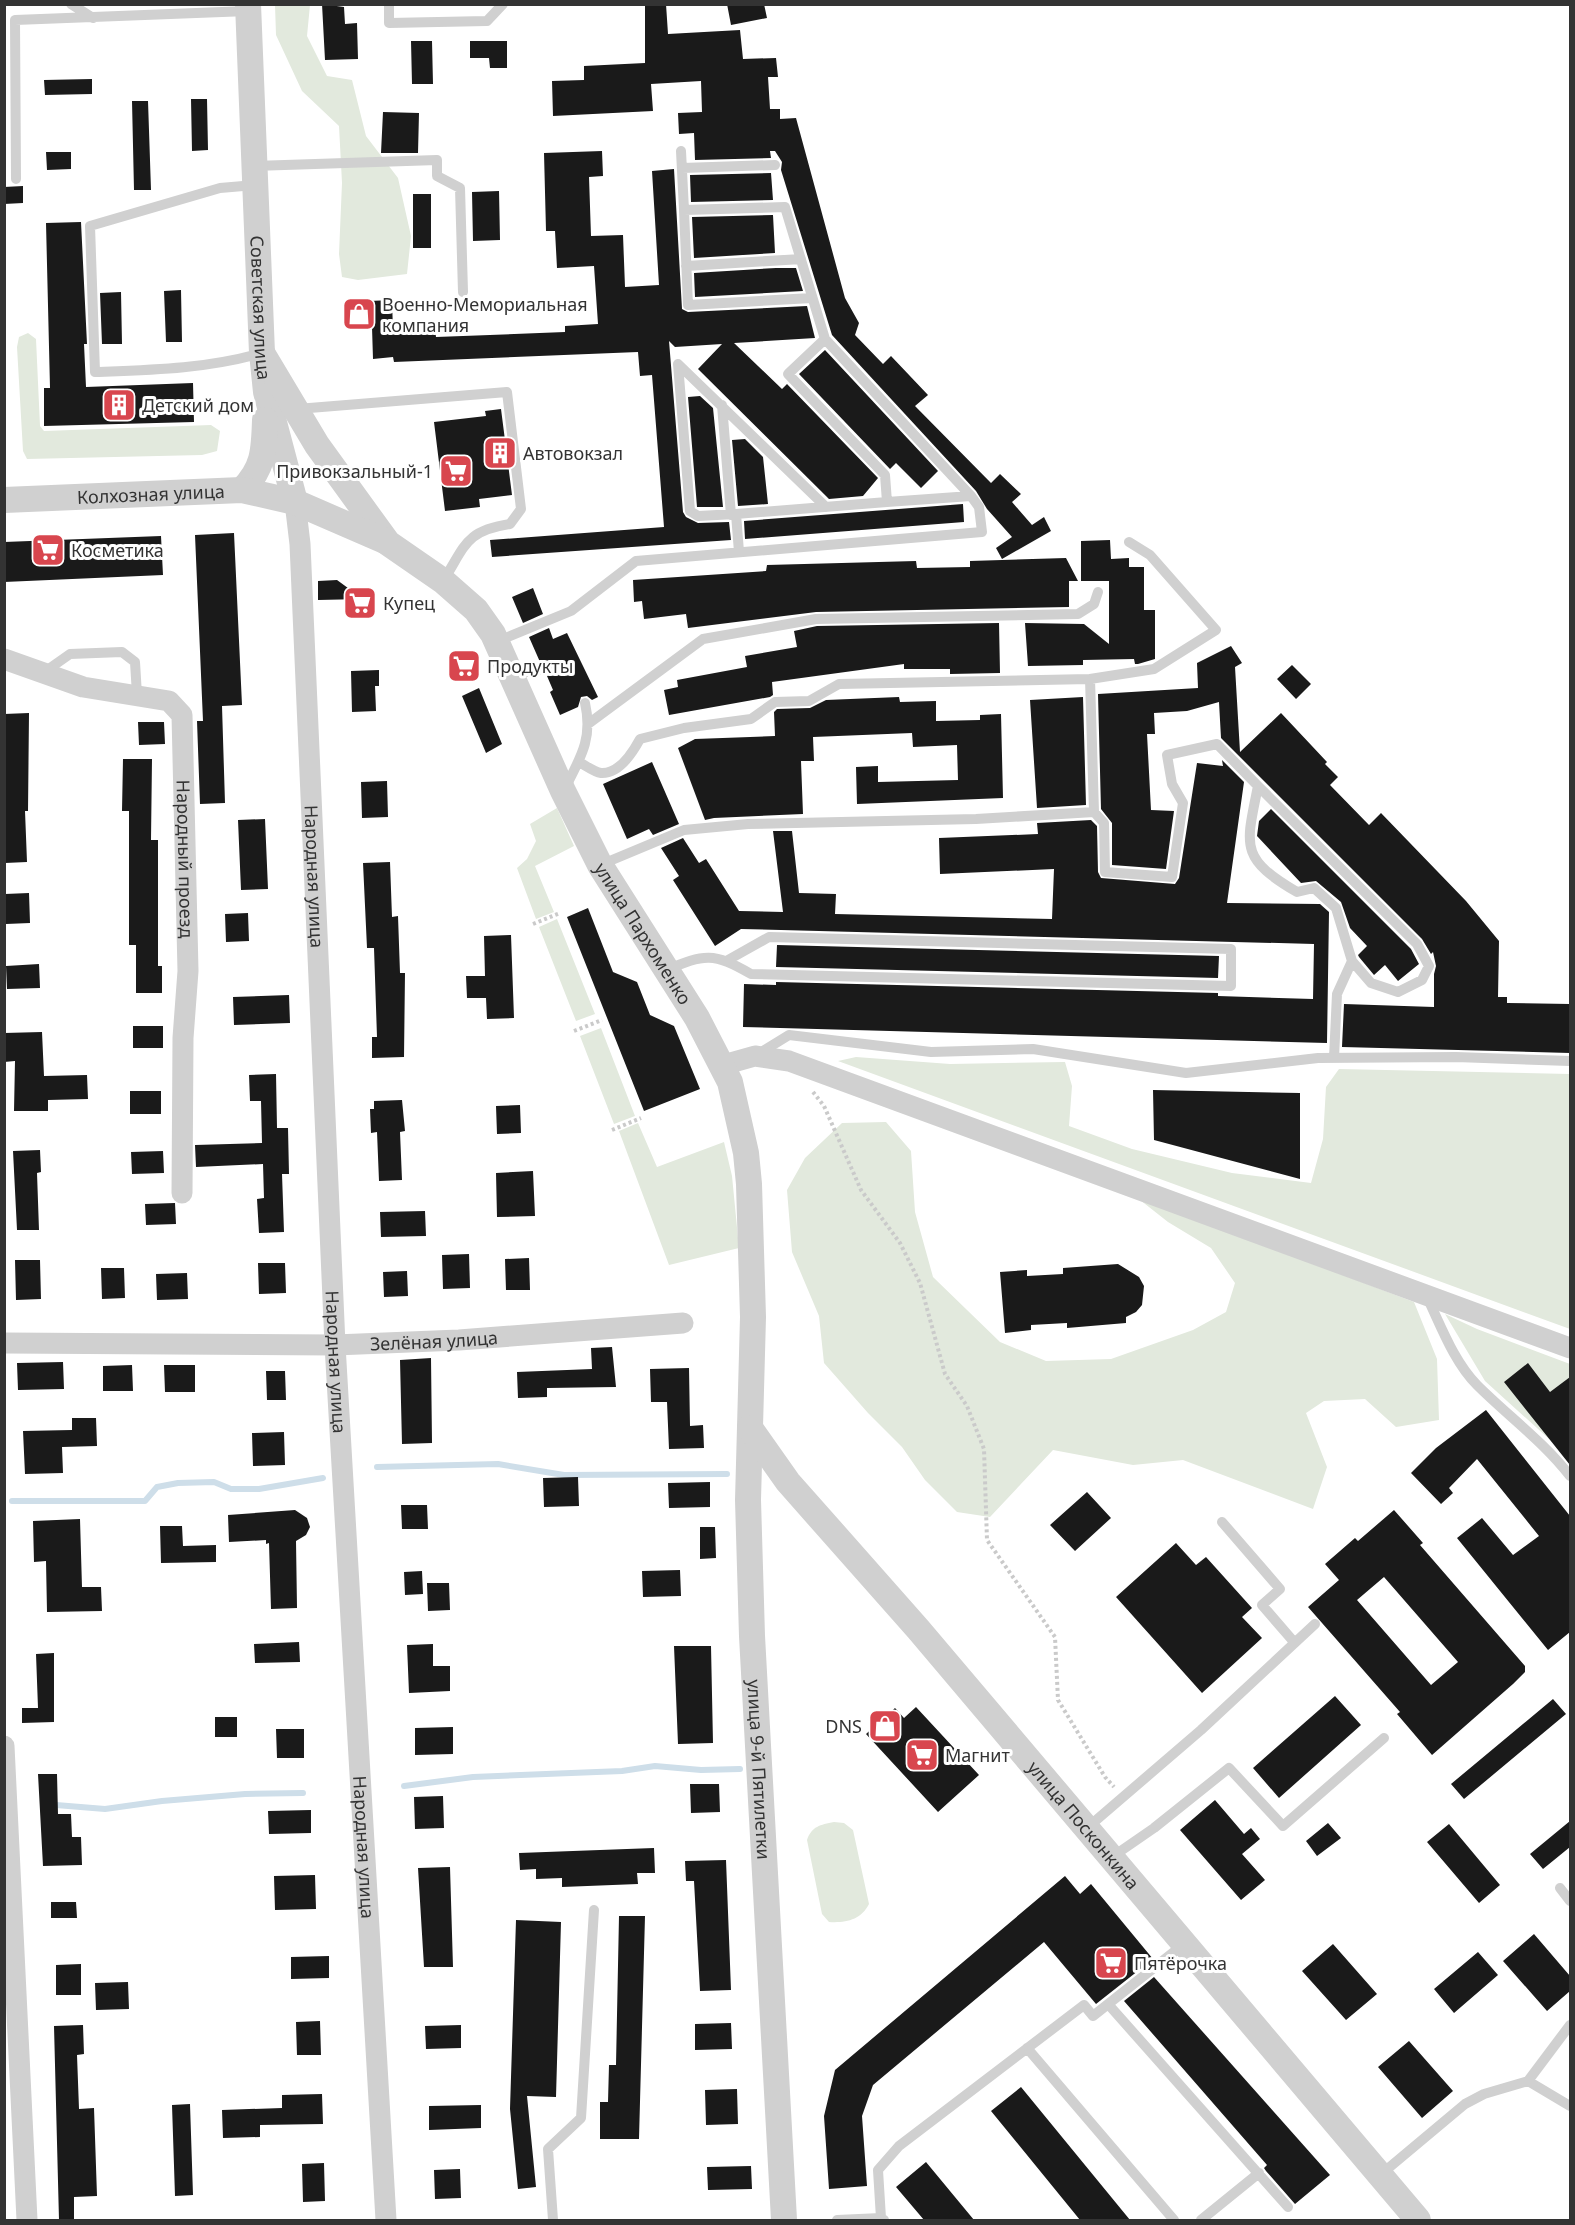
<svg xmlns="http://www.w3.org/2000/svg" width="1575" height="2225" font-family="'Noto Sans',sans-serif">
<style>
.green{fill:#e2e9dd}
.lines{fill:none;stroke-linecap:round;stroke-linejoin:round}
.stream{stroke:#cedee9;stroke-width:6}
.building{fill:#1a1a1a;fill-rule:evenodd}
.path{stroke:#cacaca;stroke-width:4;stroke-dasharray:3 3;stroke-linecap:butt}
.service{stroke:#d0d0d0;stroke-width:10}
.minor{stroke:#d0d0d0;stroke-width:21}
.tertiary{stroke:#d0d0d0;stroke-width:26}
.labels{text-anchor:middle;dominant-baseline:central;stroke-width:6;stroke-linejoin:round;paint-order:stroke}
.poi-label{font-size:18px;fill:#333;stroke:#fff;text-anchor:start}
.street-label{font-size:18px;fill:#333;stroke:#fff}
</style>
<rect width="100%" height="100%" fill="#fff"/>
<path class="green" d="M275 5H310L307 36 327 76 352 80 366 136 398 178 411 236 407 274 358 280 342 277 339 254 342 183 339 126 302 91 276 35Z
M28 333 36 339 40 426 44 431 211 425 220 431 217 451 202 455 27 459 23 451 17 347 19 337Z
M557 808 574 846 535 866 554 912 536 919 517 868 527 859 536 841 530 824Z
M557 919 595 1014 576 1021 539 927Z
M601 1028 635 1116 614 1124 580 1036Z
M856 1057 950 1064 1065 1062 1072 1086 1069 1126 1132 1149 1232 1173 1311 1183 1323 1139 1326 1087 1339 1069 1570 1074V1329L838 1061Z
M886 1122 911 1151 915 1212 933 1277 1000 1342 1046 1361 1111 1359 1193 1330 1226 1312 1235 1283 1211 1248 1168 1222 1135 1196 1414 1302 1437 1359 1439 1420 1396 1427 1365 1399 1324 1401 1306 1413 1327 1467 1313 1509 1183 1460 1133 1465 1053 1450 990 1517 957 1512 925 1480 902 1447 868 1413 824 1363 819 1316 792 1252 787 1190 805 1158 842 1123Z
M638 1123 657 1167 724 1142 732 1176 739 1248 669 1265 619 1131Z
M1445 1314 1477 1329 1570 1364V1458L1485 1381Z
M834 1822 844 1823 853 1830 869 1904C861 1920 846 1923 829 1922L822 1914 807 1840C812 1826 820 1825 834 1822Z"/>
<g class="lines">
<path class="stream" d="M377 1467 498 1464 564 1475 727 1474
M12 1501H145L157 1487 178 1483 214 1482 231 1489H259L323 1478
M404 1786 473 1777 622 1771 655 1766 701 1770 740 1769
M56 1805 105 1809 162 1801 245 1794 303 1793"/>
</g>
<path class="building" d="M322 4 344 7 345 24 357 23 358 59 325 60Z
M645 4H666L668 34 740 30 743 59 776 58 778 77H768L770 109H780V119L796 118 845 298 859 323 855 335 883 364 891 356 928 395 915 406 991 483 1000 474 1021 494 1012 502 1032 525 1044 517 1051 531 1002 559 996 548 1012 537 987 509 976 491 832 335 781 170 782 162 775 151H770L771 158 695 160 694 133 679 134 678 113 702 112 701 81 651 84 653 111 553 116 552 81 584 80V66L645 63Z
M727 4H764L767 18 731 25Z
M411 41H432L433 84H412Z
M470 41H507V68H490L489 58H470Z
M92 79V94L45 95 44 80Z
M191 99H207L208 150 192 151Z
M132 101H148L151 190H134Z
M383 112 419 113 418 153H381Z
M602 151 603 176 589 177 591 236 623 235 625 287 659 285 652 171 674 169 682 309 688 312 807 306 815 338 734 343 782 389 787 384 878 478 863 496 829 499 698 369 722 344 675 347 669 341 683 512 686 517 698 523 729 522 731 540 492 557 490 540 664 527 652 375 640 376 638 352 394 362 393 357 373 359 372 327 347 328 346 302 392 300 393 331 435 329 436 337 565 332V326L598 324 594 266 557 268 555 231H546L544 153Z
M46 152H71V169L47 170Z
M771 173 773 200 691 202 690 175Z
M23 186V203L4 204V187Z
M499 191 500 240 473 241 472 192Z
M413 194H431V248H413Z
M773 215 775 253 694 258 692 217Z
M81 222 87 344H84L86 387 193 383 194 422 44 426V388H50L46 223Z
M776 268H796L803 291 695 297 694 273Z
M181 290 182 342H166L164 291Z
M121 292 122 344H102L100 293Z
M825 350 938 471 921 488 896 463 890 469 799 374Z
M700 396 713 408 723 507H697L688 397Z
M501 409 512 495 479 499 480 507 445 511 434 422 486 416 485 411Z
M745 439 763 457 768 504 738 506 732 440Z
M963 504 964 522 745 539 744 521Z
M234 533 242 705 222 706 225 803 200 804 197 721H203L195 535Z
M161 536 163 575 4 582V542Z
M1110 540 1111 559 1129 558V567H1144V610H1155V659L1138 664H1135L1134 659 1083 660V665L1028 666 1025 623 1084 624 1109 644V581H1081V541Z
M1066 558 1078 581H1069V607L816 612 688 628 686 614 644 619 642 601 634 602 633 580 766 571 767 565 916 561 917 568 970 567V561Z
M337 580 363 599 318 600V581Z
M533 588 543 614 523 623 512 597Z
M999 623 1000 673 950 674V669H904V664L772 682 773 695 770 697 669 715 664 690 678 687 677 680 747 667 745 656 797 647 794 631 817 626Z
M549 628 553 639 567 633 598 697 592 700 587 696 581 697 578 707 560 715 550 692 553 690 547 676 557 673 559 666 554 661 540 662 529 637Z
M1231 646 1242 663 1235 667 1240 752 1281 713 1327 762 1325 764 1338 777 1330 785 1369 825 1381 813 1466 901 1499 941 1498 997H1507V1003L1570 1004V1053L1342 1047 1344 1004 1434 1007V974L1436 966 1433 952 1431 954 1422 939 1221 738 1219 702 1187 711 1154 713 1155 734H1147L1151 810 1174 811 1166 869 1112 865V823L1101 809 1098 694 1198 688 1197 663Z
M1292 665 1311 684 1296 699 1277 679Z
M379 670V686H375L376 711 352 712 351 671Z
M479 688 502 744 486 753 462 696Z
M899 697 900 702 936 701V721L980 720V715L1001 714 1003 798 857 804 856 767 878 766V782L958 780 957 745 913 747 912 733 813 737 814 761H801L803 814 714 818 705 820 678 748 695 739 775 736 774 712 777 709 810 708 826 700Z
M1083 697 1086 805 1037 808 1030 700Z
M29 713 28 811H25L27 862 5 863 4 714Z
M138 722H164L165 744 139 745Z
M123 759H152L151 840H158V966H162V993H136V945H129V811H122Z
M1222 760 1244 782 1227 903 1320 904 1329 912 1327 1043 743 1027 744 984 776 985V982L1218 993V996L1313 999 1314 944 741 929 715 946 673 880 679 876 661 848 683 838 699 863 706 859 739 911 783 912 773 831H792L799 893 836 894 835 914 1052 919 1054 869 940 874 939 838 1038 834 1037 823 1091 820 1097 826 1098 872 1101 878 1175 884 1179 878 1197 763 1223 766Z
M652 762 679 824 653 835 649 829 627 839 603 784Z
M387 781 388 817 362 818 361 782Z
M1271 809 1411 949 1419 964 1398 981 1385 965 1374 975 1359 957 1358 955 1367 946 1350 928 1341 902 1316 881 1301 883 1257 836 1259 821Z
M265 819 268 889 241 890 238 820Z
M390 862 392 917 398 916 400 973H405L404 1057 372 1058V1037H377L374 948H367L363 863Z
M29 893 30 923 6 924 5 894Z
M588 908 613 972 637 982 650 1015 674 1026 700 1089 644 1111 567 917Z
M248 913 249 941 226 942 225 914Z
M511 935 514 1018 487 1019 486 998H467L466 976H485L484 936Z
M777 945 1219 956 1218 978 776 967Z
M39 964 40 988 7 989 6 966Z
M289 995 290 1023 234 1025 233 997Z
M133 1026H163V1048H133Z
M42 1032 44 1076 87 1075 88 1099 48 1100V1111H14L15 1061 4 1062V1033Z
M276 1074 277 1128H288L289 1174H282L284 1232 259 1233 257 1199 264 1198 263 1164 196 1167 195 1145 262 1143 261 1101H250L249 1075Z
M1153 1090 1300 1093V1179L1154 1140Z
M130 1091H161V1114H130Z
M402 1100 405 1131 400 1132 402 1180 379 1181 377 1132 371 1133 370 1109H374V1101Z
M520 1105 521 1133 497 1134 496 1106Z
M40 1150 41 1172 37 1173 39 1230H17L13 1151Z
M163 1151 164 1173 132 1174 131 1152Z
M533 1171 535 1216 497 1217 496 1173Z
M145 1204 175 1203 176 1224 146 1225Z
M425 1211 426 1236 381 1237 380 1212Z
M469 1254 470 1288 443 1289 442 1255Z
M529 1258 530 1290H506L505 1259Z
M15 1260H40L41 1299 16 1300Z
M258 1263H285L286 1293 259 1294Z
M1118 1264 1139 1277 1144 1286 1142 1305 1136 1312 1126 1317V1323L1067 1328V1323L1031 1325V1330L1005 1333 1000 1272 1027 1270V1276L1063 1274V1268Z
M101 1268H124L125 1298 102 1299Z
M407 1271 408 1296 384 1297 383 1272Z
M187 1273 188 1299 157 1300 156 1274Z
M612 1347 616 1387 547 1388V1397L518 1398 517 1372 592 1369 591 1348Z
M431 1358 432 1443 402 1444 400 1360Z
M63 1362 64 1389 18 1390 17 1363Z
M1528 1363 1550 1392 1570 1377V1465L1504 1382Z
M132 1365 133 1391H103V1366Z
M164 1365H195V1392H165Z
M689 1368 690 1426 703 1425 704 1448 669 1449 667 1402H651L650 1369Z
M266 1371H285L286 1400H267Z
M1486 1410 1570 1516V1632L1548 1650 1457 1538 1482 1518 1513 1555 1539 1536 1477 1459 1449 1488 1453 1493 1441 1504 1411 1473 1436 1448Z
M72 1418H96L97 1446 62 1447 63 1473 25 1474 23 1431 72 1430Z
M284 1432 285 1465 253 1466 252 1433Z
M578 1477 579 1506 544 1507 543 1478Z
M710 1482V1507L669 1508 668 1483Z
M1087 1492 1111 1518 1075 1551 1050 1525Z
M401 1505H427L428 1529H402Z
M295 1510 307 1518 310 1527 306 1535 296 1541 297 1608 271 1609 269 1543 266 1544V1540L229 1542 228 1515Z
M1394 1510 1423 1543 1420 1545 1525 1666V1672L1513 1684 1432 1755 1397 1714 1400 1712 1308 1607 1339 1580 1325 1564 1355 1538 1358 1541ZM1384 1577 1458 1662 1431 1685 1357 1600Z
M80 1519 82 1587H101L102 1611 47 1612 46 1561 34 1562 33 1521Z
M160 1526H182L183 1546 216 1545V1562L161 1563Z
M700 1527H715L716 1558 700 1559Z
M1176 1543 1196 1565 1206 1557 1252 1608 1242 1617 1262 1638 1202 1693 1116 1597Z
M680 1570 681 1596 643 1597 642 1571Z
M422 1571 423 1594 405 1595 404 1572Z
M427 1583H449L450 1610 428 1611Z
M299 1642 300 1662 255 1663 254 1644Z
M433 1644V1666H450V1691L409 1693 407 1645Z
M674 1646H711L713 1743 678 1744Z
M54 1653V1722L22 1723V1708H38L36 1654Z
M1335 1696 1361 1725 1279 1798 1253 1768Z
M1553 1699 1566 1714 1464 1799 1451 1784Z
M916 1707 979 1775 938 1812 866 1734 895 1708 904 1718Z
M215 1717H237V1737H215Z
M453 1727V1754L415 1755V1728Z
M276 1729H304V1758H277Z
M38 1774H57L58 1814H71L72 1837H81L82 1865 43 1866Z
M690 1784H719L720 1812 691 1813Z
M443 1796 444 1828 415 1829 414 1797Z
M1215 1800 1244 1834 1251 1828 1260 1839 1242 1854 1265 1880 1241 1900 1180 1830Z
M311 1810V1833L269 1834 268 1811Z
M1570 1821V1847L1543 1869 1530 1854Z
M1328 1823 1341 1838 1317 1856 1306 1841Z
M1449 1824 1500 1885 1479 1903 1427 1842Z
M654 1848 655 1873H637L638 1884 562 1887V1878L536 1879V1869L520 1870 519 1853Z
M726 1860 731 1990 700 1991 694 1881H686L685 1861Z
M450 1867 453 1967H424L418 1868Z
M315 1875 316 1909 275 1910 274 1876Z
M1065 1876 1080 1894 1091 1884 1153 1959 1096 2004 1044 1942 873 2085 862 2116 867 2186 829 2189 824 2116 835 2070Z
M51 1902H76L77 1918H51Z
M619 1916H645L639 2139H600V2102H608L609 2065H616Z
M516 1920 561 1922 556 2097 527 2096 536 2187 518 2189 510 2109Z
M1534 1934 1570 1976V1991L1547 2011 1503 1961Z
M1333 1944 1377 1994 1346 2020 1302 1971Z
M1478 1952 1498 1975 1454 2013 1434 1989Z
M329 1956V1978L291 1979V1957Z
M81 1964V1995H56V1965Z
M1154 1977 1330 2175 1295 2204 1266 2171 1264 2168 1267 2165 1124 2001Z
M128 1982 129 2009 96 2010 95 1983Z
M320 2021 321 2055H297L296 2022Z
M731 2023 732 2049 695 2050V2024Z
M83 2025 84 2054 77 2055 79 2109 94 2108 97 2196 74 2197V2220H59L54 2026Z
M461 2025V2048L426 2049 425 2026Z
M1409 2041 1453 2091 1422 2118 1378 2067Z
M1021 2087 1130 2220H1080L991 2111Z
M737 2089 738 2124 706 2125 705 2090Z
M322 2094 323 2124 260 2125V2137L223 2138 222 2110 282 2108V2095Z
M190 2104 193 2195 175 2196 172 2105Z
M481 2105V2128L429 2130V2106Z
M926 2162 974 2220H924L896 2187Z
M324 2163 325 2201 303 2202 302 2164Z
M751 2166 752 2189 708 2190 707 2167Z
M460 2169 461 2198 435 2199 434 2170Z"/>
<g class="lines">
<path class="path" d="M533 924 560 913
M574 1031 602 1020
M813 1092 824 1106 861 1190 900 1243 920 1283 945 1374 967 1406 984 1449 987 1540 1055 1637 1058 1700 1105 1777 1114 1787
M612 1130 641 1118"/>
<path class="service" d="M71 4 93 18
M389 4V23L487 21 503 4
M254 166 437 160V176L460 188 463 292
M682 168 775 165
M16 179 15 20 248 11
M255 185 220 188 90 226 95 372C152 370 206 369 262 353
M684 210 688 305 812 298
M686 266 801 259
M722 405 731 515
M297 409 507 392 521 509 510 524C465 531 466 545 443 581
M887 502 971 496
M736 514 698 516 690 511 678 364 826 507
M739 552 736 514 887 502 885 475 788 374 825 339
M498 641 571 611 636 561 982 532 979 507 971 496 825 339 785 207 684 210 681 151
M43 673 70 654 122 652 135 662 137 695
M512 674 552 668
M1090 679 1154 669 1216 630 1150 555 1129 542
M588 724 703 639 816 619 1078 614 1094 604 1098 592
M579 762C585 765 594 772 601 773 619 774 633 752 640 739L684 728 751 719 775 702 809 701 839 684 1090 679 1094 812 976 819 748 824 684 830 600 865
M565 788C581 757 593 738 585 703
M1094 812 1104 823 1105 872 1172 877 1183 803 1172 784 1167 755 1217 744 1258 786
M666 970C705 954 713 952 751 974L1231 986V949L769 937 728 960
M758 1054 789 1035 931 1052 1033 1049 1186 1073 1318 1058 1456 1057 1570 1061
M1334 1058 1337 994 1352 961 1336 908 1314 888 1297 892C1239 858 1246 846 1258 786L1417 944 1429 966 1422 980 1398 992 1371 983 1352 961
M1427 1297C1441 1326 1454 1362 1477 1385 1508 1416 1544 1442 1570 1476
M1222 1522 1280 1589 1262 1605 1294 1642
M1087 1828 1201 1730 1315 1624
M1112 1857 1154 1828 1229 1768 1283 1826 1384 1738
M1560 1888 1570 1901
M1108 2004 1288 2207
M1027 2048 1174 2220
M1528 2081 1570 2025
M1379 2176 1465 2104 1484 2094 1528 2081 1570 2106
M881 2218 878 2170 899 2146 1084 2005 1093 2016 1184 1944
M553 2220 548 2149 581 2118 594 1910
M837 2220 881 2218 884 2220
M1201 2220 1259 2173"/>
<g class="minor">
<path id="s1" d="M295 502 300 544 335 1345 386 2220"/>
<path id="s2" d="M4 659 83 687 169 701 182 715 188 971 183 1038 182 1193"/>
<path d="M723 1065 755 1056 789 1061 1570 1348"/>
<path id="s3" d="M4 1343 335 1345 459 1340 683 1323"/>
<path d="M4 1746 27 2220"/>
</g>
<g class="tertiary">
<path id="s4" d="M248 4 262 353 266 392 295 502"/>
<path id="s5" d="M262 353 317 445 388 543 443 581 476 610 493 634 563 791 600 865 697 1018 730 1082 746 1153 749 1184 753 1317 748 1500 752 1636 784 2220"/>
<path d="M242 490C264 468 264 450 265 420"/>
<path id="s6" d="M4 500 242 490 295 502 385 541"/>
<path id="s7" d="M750 1428 788 1482 918 1629 1418 2220"/>
</g>
</g>
<defs>
<symbol id="shop-square" viewBox="-11 -11 22 22"><rect x="-9" y="-9" width="18" height="18" rx="4" fill="#d8464e" stroke="#fff"/><path d="M-5-2.5h2.3a2.7 3.5 0 0 1 5.4 0H5L5.5 6h-11ZM-1.5-2.5h3a1.5 2.3 0 0 0-3 0Z" fill="#fff"/></symbol>
<symbol id="building-square" viewBox="-11 -11 22 22"><rect x="-9" y="-9" width="18" height="18" rx="4" fill="#d8464e" stroke="#fff"/><path d="M-4-6H4V6H1V3H-1V6H-4ZM-2.5-4.3h1.7v1.8h-1.7ZM.8-4.3h1.7v1.8H.8ZM-2.5-1h1.7V.8h-1.7ZM.8-1h1.7V.8H.8Z" fill="#fff"/></symbol>
<symbol id="supermarket-square" viewBox="-11 -11 22 22"><rect x="-9" y="-9" width="18" height="18" rx="4" fill="#d8464e" stroke="#fff"/><path d="M-6-5.5h2.5l.6 2H6L4.5 2H-2.5L-4.4-4H-6ZM-1.5 3.2a1.3 1.3 0 1 0 .1 0ZM3 3.2a1.3 1.3 0 1 0 .1 0Z" fill="#fff"/></symbol>
</defs>
<g fill-rule="evenodd">
<use href="#shop-square" x="340" y="295" width="38" height="38"/>
<use href="#building-square" x="100" y="386" width="38" height="38"/>
<use href="#building-square" x="481" y="434" width="38" height="38"/>
<use href="#supermarket-square" x="437" y="452" width="38" height="38"/>
<use href="#supermarket-square" x="29" y="531" width="38" height="38"/>
<use href="#supermarket-square" x="341" y="584" width="38" height="38"/>
<use href="#supermarket-square" x="445" y="647" width="38" height="38"/>
<use href="#shop-square" x="866" y="1707" width="38" height="38"/>
<use href="#supermarket-square" x="903" y="1736" width="38" height="38"/>
<use href="#supermarket-square" x="1092" y="1944" width="38" height="38"/>
</g>
<g class="labels">
<g class="poi-label">
<text x="382" y="304">Военно-Мемориальная<tspan x="382" dy="21">компания</tspan></text>
<text x="142" y="405">Детский дом</text>
<text x="523" y="453">Автовокзал</text>
<text x="433" y="471" text-anchor="end">Привокзальный-1</text>
<text x="71" y="550">Косметика</text>
<text x="383" y="603">Купец</text>
<text x="487" y="666">Продукты</text>
<text x="862" y="1726" text-anchor="end">DNS</text>
<text x="945" y="1755">Магнит</text>
<text x="1134" y="1963">Пятёрочка</text>
</g>
<g class="street-label">
<text stroke="none"><textPath href="#s4" startOffset="304">Советская улица</textPath></text>
<text stroke="none"><textPath href="#s6" startOffset="147">Колхозная улица</textPath></text>
<text stroke="none"><textPath href="#s2" startOffset="334">Народный проезд</textPath></text>
<text stroke="none"><textPath href="#s1" startOffset="375">Народная улица</textPath></text>
<text stroke="none"><textPath href="#s5" startOffset="704">улица Пархоменко</textPath></text>
<text stroke="none"><textPath href="#s3" startOffset="430">Зелёная улица</textPath></text>
<text stroke="none"><textPath href="#s1" startOffset="861">Народная улица</textPath></text>
<text stroke="none"><textPath href="#s5" startOffset="1566">улица 9-й Пятилетки</textPath></text>
<text stroke="none"><textPath href="#s7" startOffset="519">улица Посконкина</textPath></text>
<text stroke="none"><textPath href="#s1" startOffset="1347">Народная улица</textPath></text>
</g>
</g>
<rect width="1575" height="2225" fill="none" stroke="#333333" stroke-width="12"/>
</svg>
